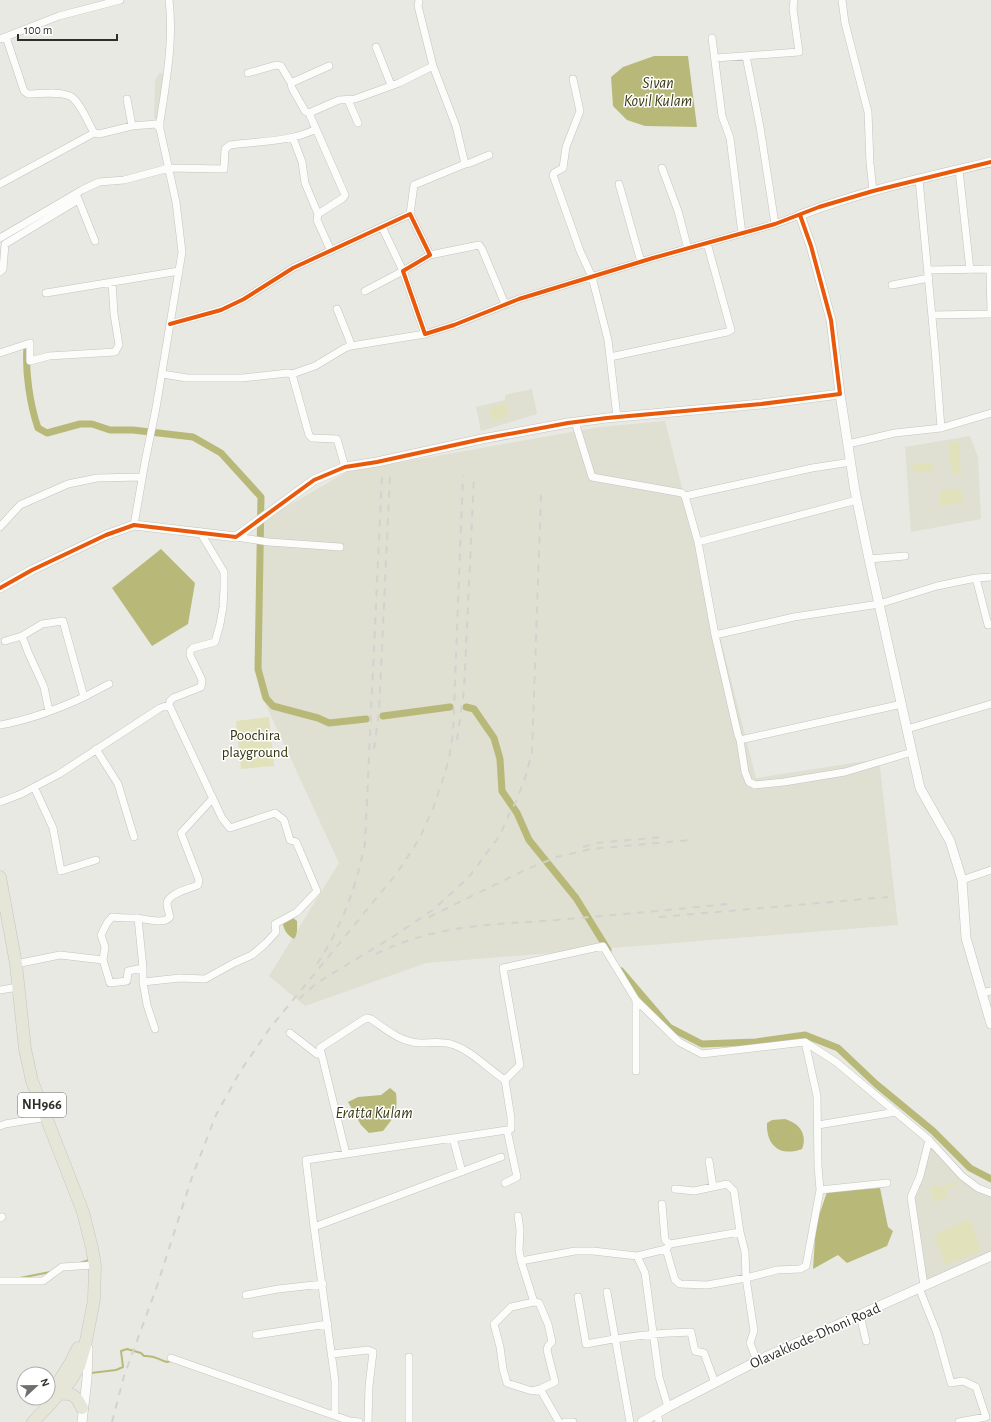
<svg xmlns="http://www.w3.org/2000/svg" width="991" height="1422" font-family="'Alegreya Sans',sans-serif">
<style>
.built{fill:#dfdfd2}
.green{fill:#e1e2bb}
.water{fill:#b8b979}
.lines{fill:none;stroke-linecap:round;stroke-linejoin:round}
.stream{stroke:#b8b979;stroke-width:2}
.canal{stroke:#b8b979;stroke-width:7}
.street-casing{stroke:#c3c3bf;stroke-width:8}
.secondary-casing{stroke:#c3c3bf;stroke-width:10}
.highway-casing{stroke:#c5c5c2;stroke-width:13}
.street{stroke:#fcfcfb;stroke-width:7}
.secondary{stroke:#fcfcfb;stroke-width:9}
.highway{stroke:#e5e6d8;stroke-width:12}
.rail{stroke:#d2d2d0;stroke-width:2;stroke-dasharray:7 7;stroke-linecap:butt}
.cycleway-casing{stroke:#fff;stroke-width:6}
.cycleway{stroke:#e8590c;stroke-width:4}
.labels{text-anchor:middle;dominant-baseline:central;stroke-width:3;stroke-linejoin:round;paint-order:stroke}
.shield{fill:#fff;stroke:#6d6d6a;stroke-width:1}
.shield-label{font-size:14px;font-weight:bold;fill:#2e2e2a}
.park-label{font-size:15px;fill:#33330d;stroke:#fff}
.street-label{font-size:15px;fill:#2e2e2a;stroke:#fff}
.water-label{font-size:16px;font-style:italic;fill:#393913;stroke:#fff}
</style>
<rect width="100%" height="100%" fill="#e9e9e3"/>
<path class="built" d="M159 73 167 74 163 118 154 119 155 81Z
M532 389 537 414 481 431 476 407 505 400V395Z
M665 421 756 778 879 759 898 925 426 963 305 1006 269 976 339 863 260 692 259 523 346 472 600 427Z
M970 436 978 457 981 519 911 532 905 447Z
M929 1140 962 1176 991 1193V1256L924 1286 911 1197Z"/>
<path class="green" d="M506 403 509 416 492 421 489 408Z
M959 442 961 473H952L948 443Z
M912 463H934V471L914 472Z
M961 489 963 503 940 506 939 491Z
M269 717 274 766 241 769 236 721Z
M956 1181 958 1185 946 1189 947 1197 934 1202 929 1188 937 1185 939 1188Z
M970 1219 981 1251 945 1265 934 1235Z"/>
<path class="water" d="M654 56H688L697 127 645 126 627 120 613 106 611 77 623 67Z
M161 549 195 583 188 624 152 646 112 588Z
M292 917 297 921C297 927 298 934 294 939 288 936 283 929 283 923Z
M390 1088 396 1093C398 1112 395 1116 383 1131L369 1133 361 1125 348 1102 358 1097 381 1095Z
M785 1119C799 1123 808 1134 802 1149 781 1157 766 1146 767 1123L772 1120Z
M880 1188 888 1227 893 1231 887 1246 847 1263 838 1255 813 1269 816 1224 827 1192Z"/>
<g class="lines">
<path class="stream" d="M80 1263 89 1260
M20 1278 50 1272
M91 1373 116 1370 123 1367 121 1351 127 1349 141 1353 144 1356C156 1355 156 1359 167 1362L171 1361"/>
<path class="canal" d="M27 347C25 371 30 405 38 428L47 433 80 424H92L110 430H133L193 437 221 453 261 497 258 669 266 698 273 706 318 718 329 723 366 719
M466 707 474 709 494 738 500 759 502 791 517 813 529 840 576 898 608 950
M383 716 450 707
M621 971 669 1027 702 1044 756 1042 805 1035 838 1048 876 1084 933 1131 970 1168 991 1179"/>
<defs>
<path id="street" d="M419 0 418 6 433 66 456 126 465 164
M842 0 845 23 868 112 870 163 873 191
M6 37 24 91 28 94C41 94 58 91 70 96 79 100 89 124 94 133
M712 38 722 116 730 138 742 234
M0 39 59 16 120 0
M376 47 391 85
M746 56 760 127 775 224
M715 58 799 52 793 9 794 0
M248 73 276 65 281 66 291 83 292 88 305 111 309 113 316 129 345 195 343 198 318 214 317 220 331 251
M573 79 580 111 566 147 563 168 554 173 553 175 580 251 592 277 608 340 617 417
M291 83 329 66
M127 99 132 126
M348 100 358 123
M309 113 339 100 355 99 399 83 433 66
M293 138 302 162 305 183 318 214
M662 168 678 211 688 249
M959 170 970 270
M919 179 935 349 941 428 991 413
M0 184 94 133 99 134 132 126 156 124 160 129
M619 184 641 262
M77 196 95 241
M410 214 414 185 465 164 470 163 489 155
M0 238 82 190 99 182 124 180 169 168 224 169 225 149 230 145C258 141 291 142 316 129
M430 255 479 245 482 249 505 304
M928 270 990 269 991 314 932 315
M0 272 3 269 5 244 78 200
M892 285 929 278
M365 291 403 271 382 227
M46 293 179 271
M337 309 349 339 351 346
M170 324 221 310 244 299 293 268 410 214 430 255 403 271 425 334 454 325 519 299 653 258 775 224 800 215
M0 353 30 343V361L49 356 115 352 119 345 114 314 112 282
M610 357 727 332 731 330 707 243
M162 374 187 378H242L288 373 292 374 315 366 345 348 351 346 425 334
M292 374 309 435 312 438 337 439 345 467
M575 422 592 477 682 493 685 496 698 542 715 635 738 735 740 740 745 772 749 782 755 785 784 782 845 772 912 752
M848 444 895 433 941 428
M685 496 812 468 851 462
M134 525 145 462 156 408 182 252 176 202 160 129V122C166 82 174 41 169 0
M0 527 20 505 68 484 97 478 142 477
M236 537 269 542 340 547
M698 542 857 500
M869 559 905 556
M976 578 991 577
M715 635 794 617 879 604 937 586 976 578 988 625 991 624
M5 641 22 636
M84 697 109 684
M0 725C29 720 58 709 84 697L63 621 42 624 22 636 28 652 44 687 49 711
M907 729 991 704
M740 740 902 704
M96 749 118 784 134 837
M34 787 53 828 61 871 96 860
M0 802 21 794 59 774 160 708 169 705 170 701 173 698 201 687 202 680 190 655V651L193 648 215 642 220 624 223 607 224 588V572L200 532
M962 880 991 870
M138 918 143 968
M103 960 105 947 101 935 107 923 112 917C120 918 129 918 137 918 146 919 164 925 170 917 169 913 167 907 167 903 169 893 189 889 198 885L199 880 181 833 213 798
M16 964 60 955 103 960 110 983 127 981 128 971 143 968V982L180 978 205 979 234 963 252 955 266 943 276 932 275 924 297 912 317 891 300 851 296 842 290 840 284 820 275 813 230 828 222 818 169 705
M143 982 147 1005 155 1029
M0 990 18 987
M982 993 991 991
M636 1000V1071
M290 1033 317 1054 320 1050
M505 1080 520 1065 503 968 603 946 636 1000 679 1042 702 1054 805 1042 836 1062 929 1140 962 1176 978 1188 991 1193
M818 1125 896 1112
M0 1126 5 1124 47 1117
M453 1138 462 1172
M709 1161 713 1187
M505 1183 517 1177 507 1130
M675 1189 694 1191 727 1184 734 1191 740 1232
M820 1190 887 1183
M662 1204 665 1240 670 1244
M518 1216 520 1230 519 1250 521 1261 534 1302
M0 1218 2 1217
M314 1227 306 1160 507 1130 511 1129V1118L505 1080C487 1068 471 1050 451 1044 440 1041 431 1043 420 1043 400 1042 387 1030 371 1019L367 1018 363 1020 320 1048 346 1154
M637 1256 645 1273 659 1377 668 1407
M521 1261 575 1251H593L637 1256 666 1249
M0 1281H43L62 1267 95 1265
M924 1286 911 1197 920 1176 929 1140
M919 1288 937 1333 951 1383 963 1381 976 1387 986 1417 959 1422
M607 1292 630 1422
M246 1295 278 1289 323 1284
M578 1297 586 1344C621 1337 655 1333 691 1332L695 1351 704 1353 715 1383
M860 1315 866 1341
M256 1335 328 1324
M332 1354 368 1350 373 1352 369 1386 368 1422
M171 1358 350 1421 359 1422
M757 1361 750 1343 754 1331 746 1278 745 1252 740 1232 670 1244 666 1249 675 1280 680 1284 707 1285 746 1278 777 1270 800 1269 806 1266 820 1190 818 1166 817 1096 805 1042
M540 1389 555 1382 547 1350 548 1346 552 1342 548 1324 539 1303 534 1302 511 1307 494 1324 500 1347 503 1369 507 1383 532 1391 540 1389 559 1422
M657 1413 659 1422
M335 1415V1381L314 1227 501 1157
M409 1422V1357
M565 1422H573"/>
<path id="secondary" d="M840 394 855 491 869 559 920 788 950 841 962 880 966 938 991 1024
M0 588 32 570 106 535 134 525 236 537 314 480 345 467 377 462 482 439 568 423 607 418 761 404 840 394 831 320 811 246 800 215C862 191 927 177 991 162
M82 1422 87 1379 88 1348
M642 1422 668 1407 761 1359 991 1256"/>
<path id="highway" d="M0 877 16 964 25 1049 32 1081 83 1212 92 1248 95 1265 94 1300 85 1346 79 1366 71 1380 51 1403 33 1422
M51 1394 71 1362 78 1348
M60 1394C74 1393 76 1396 82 1408"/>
</defs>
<use href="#street" class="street-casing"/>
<use href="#secondary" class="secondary-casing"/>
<use href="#highway" class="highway-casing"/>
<use href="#street" class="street"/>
<use href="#secondary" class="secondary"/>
<use href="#highway" class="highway"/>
<path class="rail" d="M457 740 464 690 474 477
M374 749 379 712 390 475
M583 847 596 843 662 837
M429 917 525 870 557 857 591 849 691 840
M659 917 888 897
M376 954C436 924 492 925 557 920 614 915 670 910 727 904
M317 964C342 926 356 888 365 843L382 475
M299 999 317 983 394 936 434 909 469 877 500 835 510 812 516 802 525 778 532 752 541 495
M112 1422 124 1376 156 1289 192 1177 216 1115 241 1070 270 1028 397 873 414 847 422 833 434 806 443 779 449 759 453 733 463 476"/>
<defs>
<path id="cycleway" d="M170 324 221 310 244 299 293 268 410 214 430 255 403 271 425 334 454 325 519 299 653 258 775 224 819 207 873 191 991 162
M0 588 32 570 106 535 134 525 236 537 314 480 345 467 377 462 482 439 568 423 607 418 761 404 840 394 831 320 811 246 800 215"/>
</defs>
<use href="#cycleway" class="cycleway-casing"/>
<use href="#cycleway" class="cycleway"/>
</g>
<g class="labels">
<rect class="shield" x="18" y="1093" width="48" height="24" rx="3"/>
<g class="shield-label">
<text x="42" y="1105">NH966</text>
</g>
<g class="park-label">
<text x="255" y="735">Poochira<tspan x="255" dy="17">playground</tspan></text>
</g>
<g class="street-label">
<text transform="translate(815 1336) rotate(-24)">Olavakkode-Dhoni Road</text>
</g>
<g class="water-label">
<text x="658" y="83">Sivan<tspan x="658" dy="18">Kovil Kulam</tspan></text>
<text x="374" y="1113">Eratta Kulam</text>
</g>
</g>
<g transform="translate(36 1386) rotate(68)"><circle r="19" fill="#ffffff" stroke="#ababaa"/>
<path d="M0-3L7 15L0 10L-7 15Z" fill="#6f6f6b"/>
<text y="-6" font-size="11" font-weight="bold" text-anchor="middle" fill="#2e2e2a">N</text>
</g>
<path d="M18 34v6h99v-6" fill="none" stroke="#2e2e2a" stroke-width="2"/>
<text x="24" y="34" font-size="12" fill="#2e2e2a" stroke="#ffffff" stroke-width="3" paint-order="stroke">100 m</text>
</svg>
